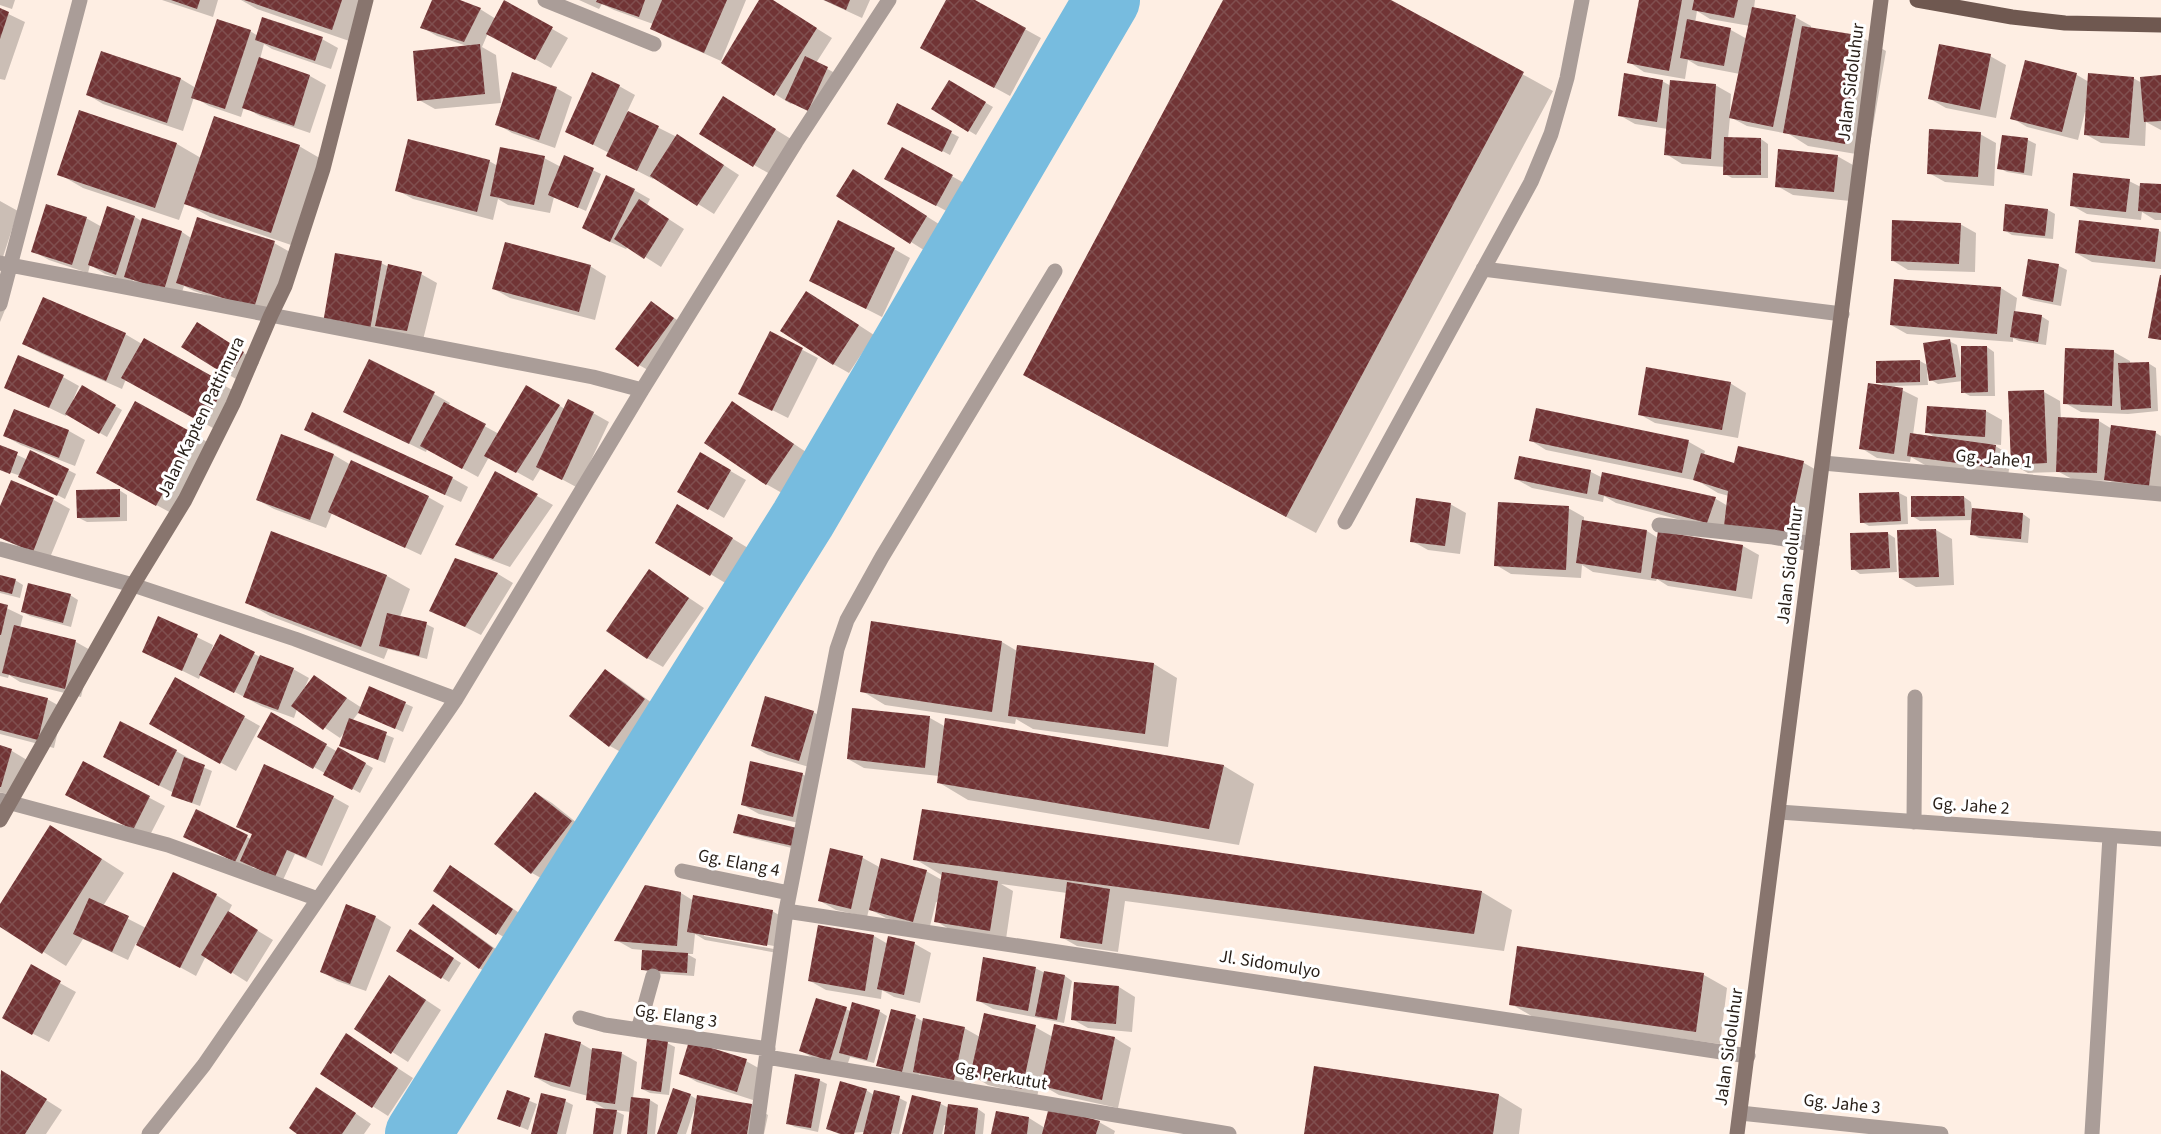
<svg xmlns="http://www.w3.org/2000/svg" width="2161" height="1134" font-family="'Source Sans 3',sans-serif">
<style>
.shadow{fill:#0003;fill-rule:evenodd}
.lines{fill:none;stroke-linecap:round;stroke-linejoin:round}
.river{stroke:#77bcdf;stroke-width:66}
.building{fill:url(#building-cross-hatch)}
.service{stroke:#aa9d98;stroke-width:15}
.minor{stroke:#aa9d98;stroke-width:15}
.secondary{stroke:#88756e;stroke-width:15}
.primary{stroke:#6f5850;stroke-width:15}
.labels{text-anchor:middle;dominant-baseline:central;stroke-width:6;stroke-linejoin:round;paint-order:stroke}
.street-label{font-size:18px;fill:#271e17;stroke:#fff}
</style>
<defs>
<pattern id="building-cross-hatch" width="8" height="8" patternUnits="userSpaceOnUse" patternTransform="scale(1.5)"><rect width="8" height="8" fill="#713435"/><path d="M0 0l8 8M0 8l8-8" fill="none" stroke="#804f4f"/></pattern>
</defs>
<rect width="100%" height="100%" fill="#feeee3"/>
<path class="shadow" d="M0 0H15L12 9 0 5Z
M162 0H218L213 17Z
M241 0H369L355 43 257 9Z
M433 0H456L480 9 496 19 505 2 568 38 551 68 488 33 482 47 496 55 501 103 435 109 419 100 470 47 437 36 421 27Z
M579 0H746L721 61 667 37 651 28 653 24 614 10 602 4 599 9Z
M761 0H771L832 38 816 63 835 73 816 114 792 103 791 104 723 62Z
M823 0H870L862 18Z
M948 0H972L1041 38 1010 96 938 57Z
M1225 0H1387L1553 91 1316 533 1055 392Z
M1641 0H1755L1754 8 1795 17 1811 26V29L1863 38 1886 51 1868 156 1808 146 1789 134 1747 126 1730 117 1728 139H1761L1768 144V178H1732L1725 174V167L1682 164 1666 154 1668 129 1635 124 1619 115 1662 81 1671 86 1715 85 1731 94 1730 111H1732L1740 74 1698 66 1688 60 1685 79 1644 72 1629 62ZM1697 11 1710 19 1750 26 1747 39 1731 30 1695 23Z
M0 10 25 22 5 80 0 79Z
M263 19 322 39 338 48 331 69 272 49 264 44 260 59 310 76 326 85 310 133 260 116 244 107 241 117 209 106 194 97 183 131 103 104 88 95 102 53 181 79 196 88 250 31 258 36Z
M1990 56 2006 65 1996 118 1946 108 1930 99Z
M2026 62 2077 75 2089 82 2133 78 2142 83 2161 77V130L2146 122 2145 146 2101 143 2085 134 2087 112H2085L2078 140 2027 127 2012 118Z
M949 82 993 107 976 135 933 109Z
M619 86 635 95 627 112 693 145 739 175 714 214 655 177 653 179 624 164 609 153 567 131Z
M556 88 572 97 555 148 512 133 497 124Z
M898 105 959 137 950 155 897 127Z
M739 107 791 139 770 174 754 165Z
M1980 134 1996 143 1994 186 1945 182 1929 173Z
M2004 137 2028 140 2036 144 2032 176 2007 172 1999 168Z
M177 144 201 158 299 146 323 160 294 246 210 217 185 203 179 220 83 188 59 174Z
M902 149 968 185 952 214 902 187Z
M1837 156 1853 165 1850 201 1793 195 1777 186Z
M565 157 601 174 586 211 554 197 550 213 508 205 498 199 493 220 413 199 397 190 489 161 498 166 544 158 561 167Z
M869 180 942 226 927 252 911 242Z
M2129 181 2141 187 2161 186V220H2155L2142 212 2141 220 2087 214 2071 205Z
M634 190 650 199 647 205 684 229 661 267 628 246 626 249 599 237Z
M0 201 18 211 0 266Z
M2048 210 2055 214 2053 239 2012 235 2004 230Z
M135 217 143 222 182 232 191 238 274 243 290 252 270 316 194 291 184 286 180 298 141 285 133 280 132 283 105 274 90 265 88 273 49 260 33 251 86 218 102 227Z
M1960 224 1976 233 1975 272 1908 270 1892 260Z
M2158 230 2161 232V269L2092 262 2076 253Z
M894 249 910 258 882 317 811 281Z
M2029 261 2059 266 2067 270 2061 306 2031 300 2023 296Z
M381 263 389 267 421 274 437 283 423 340 341 331Z
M590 266 606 276 595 320 510 298 494 289Z
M2001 288 2017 298 2015 313 2041 316 2049 321 2046 345 2019 341 2013 338V342L1907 334 1891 325Z
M0 301 7 305 0 322Z
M823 302 874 335 849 373 833 364Z
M652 303 689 328 655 374 639 365Z
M213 333 259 363 245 384 229 375Z
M770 333 818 358 788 418 756 402Z
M125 334 142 344 144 340 241 395 220 432 126 379 122 389 40 353 24 344Z
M1949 341 1957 345 1961 367 1987 347 1994 352 1995 396H1970L1963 392V381L1938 384 1931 380 1929 370H1927L1928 385 1894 386 1918 398 1913 435 1936 438 1927 432 1928 408 1986 411 2002 420 2001 445 1992 444 2012 456 2009 393 2044 392 2060 401 2061 419 2099 421 2112 429 2156 433 2161 436V494L2122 488 2110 481 2074 480 2059 472 2028 473 2010 463 2008 476 1925 465 1911 457 1910 462 1877 458 1861 448 1886 387 1878 382 1920 361 1929 366Z
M2067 350 2114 352 2130 361V364L2148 363 2156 368 2158 411 2128 414 2081 412 2065 403Z
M63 377 79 386 73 400 75 401 82 387 122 410 107 437 67 414 66 416 6 387Z
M1730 383 1746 393 1738 438 1655 423 1639 414Z
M527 387 565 409 593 413 609 422 578 488 541 468 533 481 489 457 478 477 427 449 426 452 361 420 434 394 450 403 448 406 499 434Z
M136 403 211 444 173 514 114 482Z
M733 403 809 454 782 493 766 484Z
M1537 410 1689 442 1705 451 1704 455 1735 465 1739 448 1804 463 1827 476 1811 547 1723 531 1616 503 1604 496 1603 502 1532 488 1516 479 1591 472 1603 478 1604 474 1716 499 1728 506 1729 496 1718 493 1698 481 1546 450 1530 440Z
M15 411 69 431 85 440 75 466 21 445 5 436Z
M306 430 452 478 468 487 461 502 321 439Z
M0 447 28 460 68 470 76 474 65 499 18 475 0 469Z
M701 454 746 480 724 518 679 492Z
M334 455 351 465 428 497 444 506 421 555 332 513 326 528 274 509 258 500Z
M496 473 553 505 510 567 473 553 458 544Z
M12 482 54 500 70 509 49 560 0 538V510Z
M119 490 127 495V521L87 522 79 518Z
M1899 493 1907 497 1908 524 1869 526 1862 522Z
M1964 497 1971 502 1972 510 2023 514 2030 519 2028 543 1979 538 1972 534 1973 520 1920 521 1912 516Z
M1450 504 1466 513 1460 554 1428 550 1412 541Z
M1568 508 1584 517V522L1647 531 1658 538 1743 546 1759 555 1752 599 1668 586 1657 579 1656 581 1593 572 1582 565 1581 578 1511 574 1496 565Z
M694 515 748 548 727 584 657 542Z
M1936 530 1952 539 1954 585 1916 587 1900 578Z
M272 533 387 576 410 589 400 617 426 624 434 628 427 659 388 649 384 659 270 616 246 602Z
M1887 533 1895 538 1897 572 1860 574 1853 569Z
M456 560 498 574 513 583 481 635 431 610Z
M649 571 704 608 663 667 647 658Z
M0 576 15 580 23 585 20 598 0 593Z
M70 595 78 600 71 627 30 616 23 612Z
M0 605 23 616 20 628 76 642 92 651 81 697 20 682 9 675 8 678 0 676Z
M158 618 213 645 211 651 213 652 221 636 260 657 293 669 309 678 305 687 314 677 362 708 370 688 413 707 403 732 359 712 352 721 394 738 385 763 341 745 346 730 340 738 297 709 294 718 261 706 201 674 199 679 144 652Z
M1002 642 1017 651 1154 664 1177 678 1168 747 1033 729 1016 719 1015 724 885 705 862 691Z
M605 671 621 680 660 709 626 755 610 746 571 716Z
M176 679 260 726 236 771 151 724Z
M0 687 47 699 63 708 54 748 0 734Z
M854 710 930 718 946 727V720L1224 766 1254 784 1239 845 968 800 938 782 939 776 864 768 848 759Z
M813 712 829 721 816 769 768 755 752 746Z
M271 714 338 752 339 749 373 768 360 793 259 736Z
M0 747 12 751 27 760 16 797 0 792Z
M176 751 192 760 191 762 212 771 200 806 180 799 173 795 174 793 120 766Z
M83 763 165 806 149 837 83 804Z
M802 774 818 783 808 825 759 814 743 805Z
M536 793 552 803 587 831 548 882 532 873Z
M333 797 349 806 322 866 295 854 283 880 253 866 251 870 185 837 196 812 251 839 253 835 238 826Z
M796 829 800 850 742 836 735 832Z
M74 841 124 873 103 906 146 928 216 895 232 905 228 913 273 940 247 982 206 956 196 976 136 943 128 960 83 939 66 966 0 925V907Z
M831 850 863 858 881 868 926 871 942 880 943 876 915 859 1482 892 1512 910 1504 951 1125 901 1118 952 1077 946 1061 937 1067 893 1001 884 1013 891 1006 939 952 931 936 921 939 903 936 902 929 930 886 918 869 909 867 917 836 910 820 901Z
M466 876 528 919 512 942 497 933Z
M681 893 694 901 772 911 788 920 783 954 705 940 695 934 693 954H687L696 959 694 976 650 973 642 969 643 950 632 949 616 940ZM704 933 774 946V949L704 936Z
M433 906 449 915 508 958 495 977 479 968Z
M375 917 391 927 366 991 337 981 321 971Z
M418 936 461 963 449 982 398 950Z
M874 936 888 944 889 938 915 944 931 953 920 1003 894 997 882 990 881 999 826 990 810 981Z
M31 967 76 992 49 1042 20 1027Z
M1035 968 1045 973 1065 976 1072 981 1064 1023 993 1009 977 1000Z
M1704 975 1727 988 1720 1044 1535 1018 1511 1004Z
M405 986 441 1010 408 1062 356 1029Z
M1119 987 1135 997 1132 1032 1088 1028 1072 1019Z
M846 1009 852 1012 879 1011 887 1016 874 1063 850 1057 846 1069 817 1060 801 1051Z
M915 1017 924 1022 964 1028 980 1037 1035 1027 1053 1037 1055 1026 1115 1038 1131 1048 1118 1108 1059 1095 1040 1084 1037 1097 988 1085 973 1076 970 1088 931 1080 919 1074 917 1080 894 1074 878 1065Z
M580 1043 594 1051 621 1053 637 1062 633 1098 650 1100 658 1105 655 1134H628L631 1112 614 1110 624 1115 621 1134H595L607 1110 588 1099V1096L551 1086 535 1077Z
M667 1043 675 1047 669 1095 650 1093 642 1089Z
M362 1045 413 1078 388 1116 322 1074Z
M746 1061 762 1070 753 1100 697 1082 681 1073Z
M2 1072 62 1110 46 1134H0V1075Z
M819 1080 827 1084 818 1132 795 1127 787 1123Z
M866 1090 874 1095 899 1098 907 1102 899 1134 863 1132 839 1134 828 1129Z
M508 1092 537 1104 528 1130 499 1118Z
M690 1095 698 1100 752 1105 768 1115 764 1134H693L695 1107 686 1134H659Z
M1499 1095 1522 1109 1519 1134H1305Z
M913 1097 941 1104 949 1108 978 1109 985 1114 983 1134H945L946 1125H944L942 1134H904Z
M333 1098 371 1124 364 1134H300Z
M565 1101 573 1105 566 1134H532Z
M997 1113 1029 1118 1045 1128 1099 1122 1115 1131 1114 1134H993Z"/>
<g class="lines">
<path class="river" d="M418 1134 803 519 1107 0"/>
</g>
<path class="building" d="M171 0H200L197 9Z
M244 0H342L332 30Z
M432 0H460L481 8 464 42 420 28Z
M504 0 553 27 535 60 486 34Z
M597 0H645L639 17 596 2Z
M662 0H727L704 53 650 29Z
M759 0H773L817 28 774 96 721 63Z
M824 0H850L846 10Z
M946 0H975L1026 28 994 88 920 48Z
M1223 0H1391L1524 72 1286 517 1023 375Z
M1639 0H1682L1669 71 1627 63Z
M1694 0H1738L1734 18 1692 10Z
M1752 7 1796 15 1773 127 1729 118Z
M0 8 9 12 0 39Z
M262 17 323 37 315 61 255 40Z
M217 19 251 30 225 109 191 98Z
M1687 19 1731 28 1724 66 1680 58Z
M1802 26 1863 36 1845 144 1783 133Z
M480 44 485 94 417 101 413 51Z
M1939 44 1991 54 1980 110 1928 99Z
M101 51 181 78 167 123 86 95Z
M805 56 828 67 808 111 785 100Z
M259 57 310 75 294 126 242 108Z
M2025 60 2077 73 2062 132 2010 119Z
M512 72 557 87 539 140 495 125Z
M592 72 620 85 593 145 565 132Z
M1624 73 1663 80 1657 122 1618 116Z
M2088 73 2134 77 2129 138 2084 135Z
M2161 75V121L2144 122 2140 77Z
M949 80 986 102 968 132 931 109Z
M1670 80 1716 84 1711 159 1664 155Z
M723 96 776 129 753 167 699 134Z
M897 103 952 131 942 152 887 124Z
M79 110 177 143 155 208 57 175Z
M628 111 659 126 637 171 606 156Z
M214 116 300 145 271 233 184 204Z
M1929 129 1981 132 1978 177 1927 174Z
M677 134 724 165 697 206 650 176Z
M2002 135 2028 138 2024 173 1997 169Z
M1724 137 1761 138V175H1723Z
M408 139 490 160 477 212 395 191Z
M500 147 545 156 534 205 490 196Z
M902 147 953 175 936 206 884 179Z
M1778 149 1838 155 1834 192 1775 187Z
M564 155 594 168 578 208 548 195Z
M853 169 927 216 910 244 836 196Z
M2073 173 2130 179 2126 212 2070 206Z
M606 175 635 189 610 242 582 228Z
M2140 183 2161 184V213L2138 211Z
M639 199 669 219 644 259 614 239Z
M46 204 87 217 72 265 31 252Z
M2005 204 2048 209 2045 236 2003 231Z
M107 206 135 216 116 275 88 265Z
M197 217 275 241 254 308 176 283Z
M142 218 182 231 164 290 124 277Z
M838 220 895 248 866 309 809 281Z
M1892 220 1961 223 1959 264 1891 261Z
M2079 220 2159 229 2155 262 2075 253Z
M505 242 591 265 579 312 492 289Z
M335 253 382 261 370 330 323 323Z
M2028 259 2059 264 2053 302 2022 296Z
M388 264 422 272 407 331 375 326Z
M2160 275H2161V340L2148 338Z
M1894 279 2001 287 1997 334 1890 325Z
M806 291 859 325 833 365 780 331Z
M43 297 126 333 106 381 22 344Z
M651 301 674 318 638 367 615 349Z
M2014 311 2042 315 2038 342 2010 337Z
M197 322 244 352 229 377 181 347Z
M770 331 803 348 772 411 738 394Z
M144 338 226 384 204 424 121 378Z
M1950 339 1956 377 1929 381 1923 343Z
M1961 346H1987L1988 392 1961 393Z
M2065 348 2114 350 2112 406 2063 404Z
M18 355 64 375 49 408 4 388Z
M369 359 435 392 409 444 343 412Z
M1920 360V382L1876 383V361Z
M2149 362 2151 408 2121 410 2118 363Z
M1646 367 1731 382 1722 430 1638 415Z
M1868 383 1903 388 1894 454 1859 449Z
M82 385 116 405 99 434 65 414Z
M526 385 560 405 516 473 484 456Z
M2044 390 2047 463 2011 465 2008 391Z
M568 399 594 412 562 480 536 467Z
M135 401 195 434 156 506 96 473Z
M732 401 794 444 766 485 704 443Z
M444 402 486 424 462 469 420 446Z
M1927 406 1986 410 1985 437 1925 433Z
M1536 408 1689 440 1682 473 1529 441Z
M14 409 69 430 59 458 3 436Z
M312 412 453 477 445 495 304 430Z
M2058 417 2099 419 2097 473 2056 472Z
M2111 425 2156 431 2149 486 2104 480Z
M1910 433 1996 445 1993 468 1907 456Z
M281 434 334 454 310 520 256 500Z
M0 445 18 452 10 474 0 470Z
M1738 446 1804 461 1788 534 1724 526 1728 491 1693 480 1701 453 1734 463Z
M30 450 69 469 57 496 18 477Z
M700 452 731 470 708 510 677 492Z
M1519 456 1591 470 1587 494 1514 479Z
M351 460 429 496 405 548 328 512Z
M495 471 538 494 493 559 455 545Z
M1602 472 1716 497 1707 523 1598 494Z
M11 480 54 498 33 552 0 538V506Z
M120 489V517L77 518 76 490Z
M1899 492 1901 521 1860 523 1859 493Z
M1911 496H1964L1965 516 1911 517Z
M1416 498 1451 503 1445 546 1410 542Z
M1498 502 1569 506 1566 570 1494 566Z
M677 504 733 538 710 576 655 543Z
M1972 508 2023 513 2021 539 1970 535Z
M1582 520 1647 530 1641 573 1576 563Z
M1936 529 1939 577 1899 578 1897 530Z
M271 531 387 575 361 647 245 603Z
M1658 531 1743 545 1736 591 1651 578Z
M1888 532 1890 568 1851 570 1850 533Z
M455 558 498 573 465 627 429 611Z
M649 569 689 598 647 659 606 631Z
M0 575 16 579 12 594 0 591Z
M28 583 71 594 63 623 21 612Z
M0 603 8 605 1 635H0Z
M387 613 427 622 419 656 379 646Z
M158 616 198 634 182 671 142 652Z
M871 621 1002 641 992 712 860 692Z
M14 625 76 640 65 689 2 673Z
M220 634 255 652 234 693 199 675Z
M1017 645 1154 663 1145 734 1008 716Z
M260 655 294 668 278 710 243 697Z
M605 669 645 699 609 747 569 716Z
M314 675 347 698 323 730 291 706Z
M175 677 245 716 220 764 149 724Z
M0 686 48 698 38 740 0 730Z
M369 686 406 702 395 729 358 713Z
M765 696 814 711 799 761 751 746Z
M852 708 930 716 925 768 847 759Z
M271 712 327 744 313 769 257 737Z
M349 718 387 732 378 760 339 746Z
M945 718 1224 765 1209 829 937 783Z
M120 721 177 750 159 786 103 757Z
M0 745 12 749 1 787H0Z
M338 747 366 763 352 790 323 775Z
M184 757 205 765 192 803 171 796Z
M83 761 150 796 133 830 65 795Z
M750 761 803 773 793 817 741 805Z
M264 764 334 796 306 858 287 850 275 877 240 861 252 834 236 827Z
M535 792 572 821 531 874 494 844Z
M196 809 248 835 235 862 183 837Z
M922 809 1482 891 1474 934 913 860Z
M738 814 797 828 793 846 733 833Z
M50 825 102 859 42 954 0 927V904Z
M830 848 863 856 851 909 818 901Z
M881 858 927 870 913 922 869 910Z
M450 865 513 909 496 935 433 891Z
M173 872 217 894 180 968 136 945Z
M942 872 998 881 990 931 934 922Z
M1067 882 1110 889 1102 944 1060 938Z
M645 885 681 892 677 946 614 941Z
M693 895 773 910 767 946 687 932Z
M89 898 129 916 112 952 73 934Z
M346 904 376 916 350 984 320 972Z
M433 904 493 948 479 969 418 924Z
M228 911 258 930 231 974 201 955Z
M818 925 874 935 865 991 808 981Z
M410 929 454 958 441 979 396 951Z
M888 936 915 942 904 995 877 989Z
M1517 946 1704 973 1696 1032 1509 1005Z
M642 950 688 953 687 973 641 970Z
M983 957 1036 967 1028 1011 976 1001Z
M31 964 61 981 32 1035 2 1018Z
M1044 971 1065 975 1057 1020 1035 1016Z
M389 975 426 1000 391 1054 354 1029Z
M1074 982 1119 986 1116 1024 1071 1020Z
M816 998 847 1007 830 1061 799 1051Z
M852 1002 880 1010 867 1060 839 1053Z
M891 1009 916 1015 902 1072 876 1066Z
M984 1013 1036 1025 1022 1089 970 1076Z
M923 1018 965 1027 954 1080 913 1072Z
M1054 1024 1115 1037 1102 1100 1041 1086Z
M346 1033 398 1068 372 1108 320 1074Z
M545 1033 581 1042 570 1087 534 1077Z
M647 1039 668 1041 661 1092 641 1089Z
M689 1041 747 1059 737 1092 679 1074Z
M592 1048 622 1052 615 1104 586 1100Z
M1314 1066 1499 1094 1493 1134H1304Z
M1 1070 47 1099 25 1134H0Z
M795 1074 820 1079 811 1128 786 1124Z
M840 1081 867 1089 854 1134H841L826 1129Z
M316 1087 356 1113 342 1134H297L289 1128Z
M673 1088 691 1094 677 1134H657Z
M507 1090 530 1098 520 1127 497 1119Z
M874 1090 900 1096 891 1134H863Z
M541 1093 566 1099 557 1134H531Z
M697 1095 752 1104 747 1134H691Z
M912 1095 941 1102 933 1134H902Z
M631 1097 650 1099 647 1134H627Z
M948 1104 978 1108 975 1134H944Z
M1049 1107 1100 1121 1096 1134H1042Z
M596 1108 617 1110 613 1134H593Z
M996 1111 1029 1117 1027 1134H991Z"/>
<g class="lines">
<path class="service" d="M1483 269 1842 314
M1345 522 1531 182 1551 134 1567 78 1582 0
M1659 525 1773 537 1812 544"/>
<path class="minor" d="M545 0 654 44
M0 263 593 377 642 390
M0 304 80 0
M1823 463 2161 494
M0 549 133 585 295 639 456 699
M0 800 168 845 318 899
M1779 812 2161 839
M1914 822 1915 697
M682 871 789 893
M786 911 1748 1056
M580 1018 605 1025 768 1049
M638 1030 653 976
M767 1057 1229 1134
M1740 1113 1941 1134
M149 1134 204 1065 456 699 642 390 796 142 889 0
M756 1134 786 911 837 649 847 620 882 557 1055 271
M2092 1134 2110 836"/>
<path class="secondary" d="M0 820 133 585 185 500 233 404 271 315 285 286 323 169 366 0
M1737 1134 1881 0"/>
<path class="primary" d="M1917 0 2012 17 2065 23 2161 25"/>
</g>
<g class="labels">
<g class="street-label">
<text transform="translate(1851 82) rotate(-83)">Jalan Sidoluhur</text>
<text transform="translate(201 417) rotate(-64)">Jalan Kapten Pattimura</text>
<text transform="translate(1994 459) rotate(5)">Gg. Jahe 1</text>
<text transform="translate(1790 565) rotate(-83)">Jalan Sidoluhur</text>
<text transform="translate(1971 806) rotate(4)">Gg. Jahe 2</text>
<text transform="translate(739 863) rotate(11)">Gg. Elang 4</text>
<text transform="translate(1270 964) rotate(9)">Jl. Sidomulyo</text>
<text transform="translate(676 1016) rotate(8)">Gg. Elang 3</text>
<text transform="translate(1729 1047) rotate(-82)">Jalan Sidoluhur</text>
<text transform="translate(1001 1076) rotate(10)">Gg. Perkutut</text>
<text transform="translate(1842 1104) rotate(6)">Gg. Jahe 3</text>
</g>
</g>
</svg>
